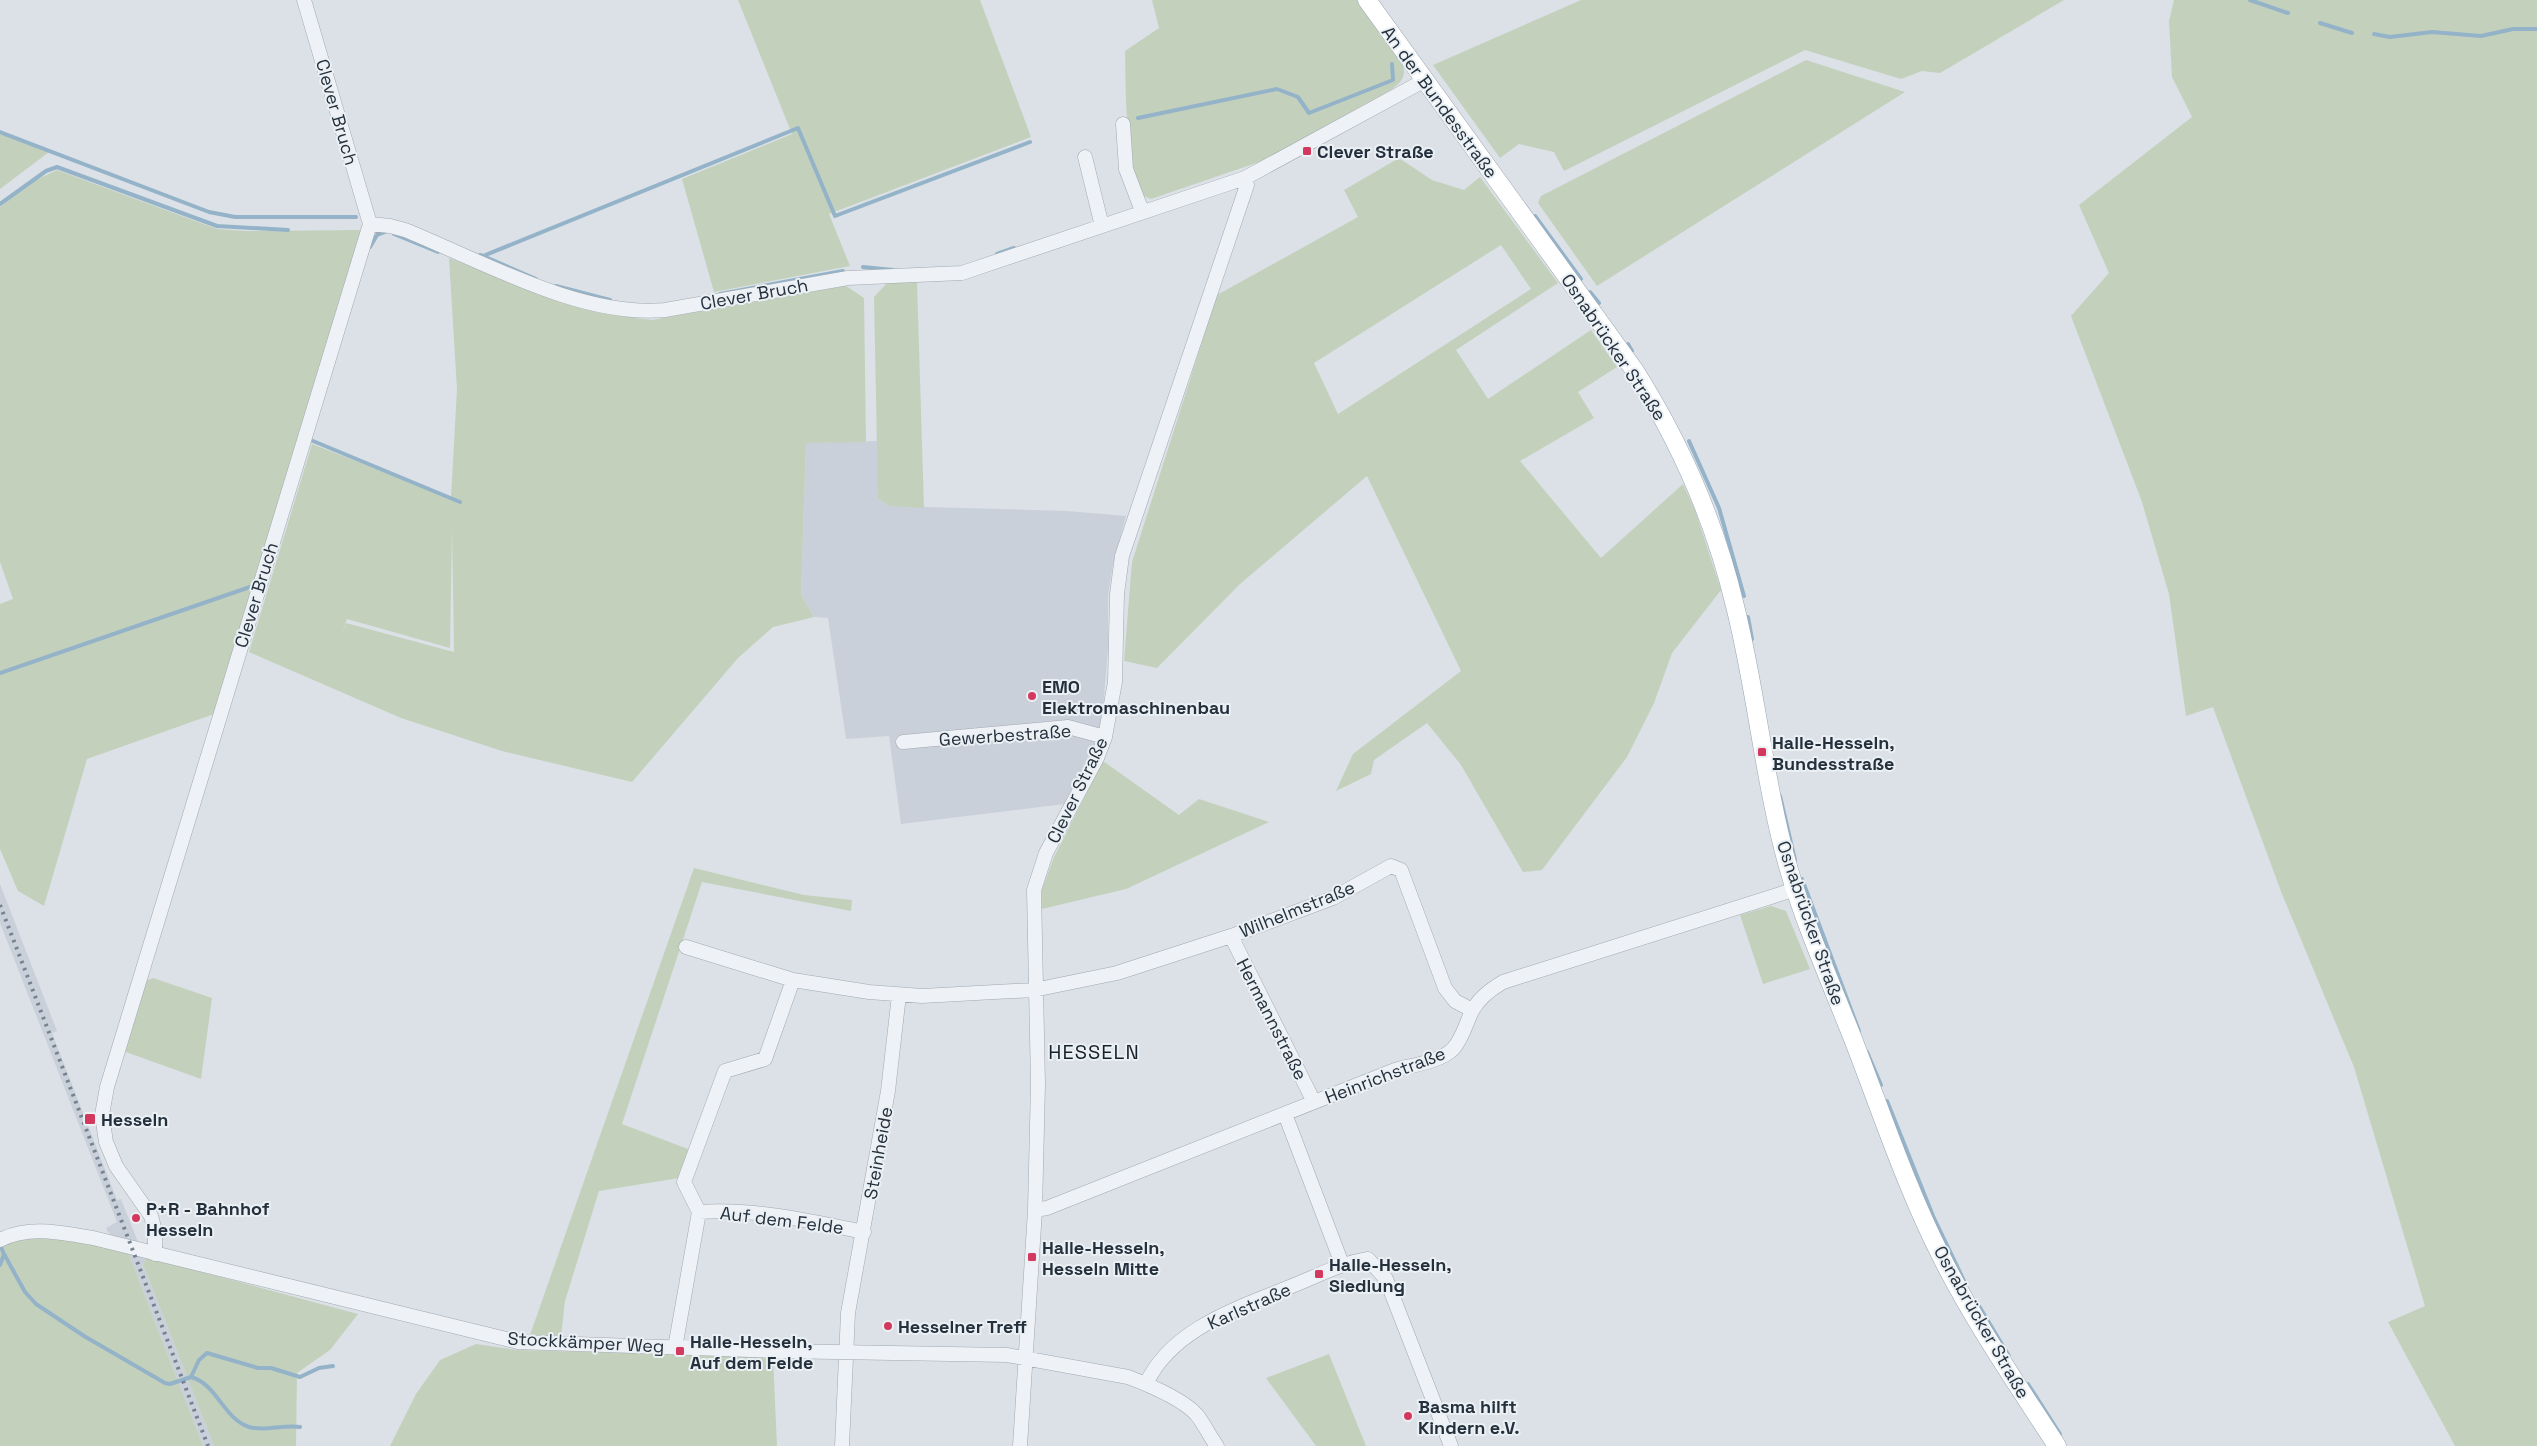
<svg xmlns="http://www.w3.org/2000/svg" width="2537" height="1446" font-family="'Space Grotesk',sans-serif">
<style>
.built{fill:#c9d0d9}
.green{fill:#c3d1bc;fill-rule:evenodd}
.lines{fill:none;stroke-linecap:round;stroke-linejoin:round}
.stream{stroke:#94b3c9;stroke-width:4}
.minor-casing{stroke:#a1a8b0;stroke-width:15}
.major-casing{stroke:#9aa6b3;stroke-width:19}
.minor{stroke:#eef1f5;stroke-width:14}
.major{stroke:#fff;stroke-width:18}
.rail{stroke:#748291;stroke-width:4;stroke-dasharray:2.5 5;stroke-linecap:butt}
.poi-dot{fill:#d3395f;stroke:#eaf0f4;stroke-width:2}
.labels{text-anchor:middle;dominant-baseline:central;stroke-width:4;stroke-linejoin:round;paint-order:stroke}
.street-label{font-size:18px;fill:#25303d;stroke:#eaf0f4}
.poi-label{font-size:18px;font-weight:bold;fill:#25303d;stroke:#eaf0f4;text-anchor:start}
.quarter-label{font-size:20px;letter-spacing:1px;fill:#17212d;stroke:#eaf0f4}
</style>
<rect width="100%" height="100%" fill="#dbe1e6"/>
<path class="built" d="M878 441V498L889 506 1067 511 1126 516 1113 564 1108 596V648L1101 732 1064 804 901 824 889 736 846 739 828 618 814 617 801 595 806 443Z
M0 884 57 1031 52 1033 117 1200 121 1199 138 1242 112 1236 108 1232 106 1228 117 1222 0 923Z
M128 1252 147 1257 143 1264 214 1446H203Z"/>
<path class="green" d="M738 0H980L1031 137 829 214 850 266 714 292 682 179 792 134Z
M1152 0H1357C1367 14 1405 56 1404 72 1404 80 1397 85 1391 90L1262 161 1151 199 1141 195C1125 148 1126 100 1125 51L1159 28Z
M1581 0H2064L1940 73 1922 71 1901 79 1805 50 1564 171 1554 152 1519 144 1500 158 1433 65Z
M2174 0H2537V1446H2455L2388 1322 2425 1306 2354 1067 2282 894 2213 707 2186 716 2169 594 2142 502 2071 316 2109 273 2079 205 2192 117 2172 77 2169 21Z
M1806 60 1905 92 1597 286 1538 203 1541 196Z
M0 133 49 152 0 189Z
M1399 158 1432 180 1464 190 1480 177 1558 283 1456 350 1488 399 1591 330 1617 367 1578 392 1594 418 1520 461 1601 558 1683 484 1695 510 1721 590 1672 653 1654 703 1627 757 1542 870 1523 872 1461 765 1427 723 1374 760 1371 774 1336 791 1353 754 1461 671 1367 476 1240 584 1157 668 1124 661 1132 562 1217 295 1358 217 1344 190ZM1501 245 1531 289 1338 414 1314 363Z
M57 170 217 229 245 231 362 230 214 714 87 759 44 906 18 891 0 849V604L13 599 0 562V207L32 182Z
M449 258C515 283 581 313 652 320L846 286 864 298 866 442 806 443 801 595 814 617 773 627 738 658 632 782 502 751 401 718 249 652 312 444 451 498 457 389ZM452 529 454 652 346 623 340 639 347 619 450 648Z
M917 282 924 508 889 506 878 498 874 297 887 283Z
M1103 761 1179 815 1199 799 1269 822 1126 889 1042 909V889L1054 857Z
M694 868 804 895 852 900 851 911 702 882 622 1124 688 1149 679 1178 599 1191 565 1301 561 1336 530 1335Z
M1771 906 1786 911 1810 969 1763 984 1740 915Z
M153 978 212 998 201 1079 123 1051 143 982Z
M0 1231 13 1239 40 1234 128 1252 203 1446H0Z
M147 1257 358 1314 330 1350 297 1373 296 1446H214L143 1264Z
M476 1344 517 1350 773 1357 777 1446H390L416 1394 440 1360Z
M1329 1354 1366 1446H1316L1266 1378Z"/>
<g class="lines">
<path class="stream" d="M2250 0 2288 13
M2320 23 2352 33
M2374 34 2390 37 2432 32 2481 36 2513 29H2537
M1138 118 1277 89 1298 97 1309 113 1393 80 1392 64
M0 132 209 212 235 217H356
M0 204 46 171 57 167 217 226 288 230
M1535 216 1581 279
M394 234 438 252
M370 247 377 235 385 232
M997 254 1014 248
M480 255 483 256 798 128 835 216 1030 142
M483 256 536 279
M863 267 893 270
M556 286 610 300
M1590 292 1599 303
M720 294 843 271
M1628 344 1632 351
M313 441 460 502
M1689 441 1719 508 1744 596
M1748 617 1752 639
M0 673 250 587
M1780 796 1795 860
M1802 879 1859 1031
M1867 1052 1881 1085
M1887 1101 1933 1216 1966 1285
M0 1245 4 1254 0 1265
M4 1254 25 1292 36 1304 84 1336 165 1383 170 1384 191 1377 199 1360 207 1353 258 1368H271L300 1377 319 1368 333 1366
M1979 1306 2009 1356
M191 1377C217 1384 223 1418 249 1427 264 1432 284 1424 300 1427
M2028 1384 2060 1434"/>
<defs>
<path id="minor" d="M1123 124 1126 169 1142 211
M1085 157 1102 226
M370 224 390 226 405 230C482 261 581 318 665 310L848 278 962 273 1245 178 1425 80
M903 742 1068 727 1105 737
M1231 936 1314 1102
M686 947 793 980 869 992 922 996 1034 990 1117 973 1231 936 1333 898 1391 866 1401 870 1445 988 1455 1001 1472 1010
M1285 1114 1342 1264
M1035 1210 1047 1208 1395 1070C1412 1065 1440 1062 1453 1049 1463 1038 1466 1023 1472 1011 1479 998 1491 989 1503 982L1796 889
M699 1212C754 1208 811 1221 864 1232
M0 1240C30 1225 61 1233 93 1238L518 1342 778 1351 1007 1355 1128 1377C1149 1385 1181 1398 1196 1414 1204 1423 1209 1436 1217 1446
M155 1254V1231L151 1216 116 1166 106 1142 102 1115 107 1087 370 224 304 0
M675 1348 699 1212 684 1182 725 1071 765 1059 793 980
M1146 1384C1172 1328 1239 1308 1292 1286 1320 1275 1338 1264 1368 1259L1386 1279 1451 1446
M842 1446 848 1313 888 1091 899 995
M1020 1446 1035 1210 1038 1084 1034 890 1046 853 1097 758 1105 737 1115 682 1117 594 1122 556 1247 185 1245 178"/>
<path id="major" d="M1367 0 1635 371C1681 444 1715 522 1735 606 1757 693 1764 783 1789 870 1806 927 1831 983 1853 1039 1881 1111 1906 1187 1941 1256 1974 1322 2017 1384 2057 1446"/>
</defs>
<use href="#minor" class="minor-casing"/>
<use href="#major" class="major-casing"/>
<use href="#minor" class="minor"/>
<use href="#major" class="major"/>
<path class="rail" d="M0 905 208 1446"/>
</g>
<g class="poi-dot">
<rect x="1302" y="146" width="10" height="10" rx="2.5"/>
<circle cx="1032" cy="696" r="5"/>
<rect x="1757" y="747" width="10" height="10" rx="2.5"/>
<rect x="84" y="1113" width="12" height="12" rx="2.5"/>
<circle cx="136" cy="1218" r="5"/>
<rect x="1027" y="1252" width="10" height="10" rx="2.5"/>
<rect x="1314" y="1269" width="10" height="10" rx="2.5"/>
<circle cx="888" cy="1326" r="5"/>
<rect x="675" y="1346" width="10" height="10" rx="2.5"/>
<circle cx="1408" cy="1416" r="5"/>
</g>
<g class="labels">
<g class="street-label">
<text transform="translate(1440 102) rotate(54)">An der Bundesstraße</text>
<text transform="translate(337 112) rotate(74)">Clever Bruch</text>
<text transform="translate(754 294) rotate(-10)">Clever Bruch</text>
<text transform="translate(1614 347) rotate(56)">Osnabrücker Straße</text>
<text transform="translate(256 595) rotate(-73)">Clever Bruch</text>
<text transform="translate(1005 735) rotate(-4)">Gewerbestraße</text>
<text transform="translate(1077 790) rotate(-64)">Clever Straße</text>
<text transform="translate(1297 909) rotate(-22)">Wilhelmstraße</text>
<text transform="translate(1811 923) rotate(71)">Osnabrücker Straße</text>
<text transform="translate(1272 1019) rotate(63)">Hermannstraße</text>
<text transform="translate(1385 1075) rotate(-21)">Heinrichstraße</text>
<text transform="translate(878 1153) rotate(-80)">Steinheide</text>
<text transform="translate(782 1220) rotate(7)">Auf dem Felde</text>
<text transform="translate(1249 1306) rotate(-24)">Karlstraße</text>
<text transform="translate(1982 1322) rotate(60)">Osnabrücker Straße</text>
<text transform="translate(586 1342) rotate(3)">Stockkämper Weg</text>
</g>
<g class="poi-label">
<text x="1317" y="151">Clever Straße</text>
<text x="1042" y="686">EMO<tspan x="1042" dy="21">Elektromaschinenbau</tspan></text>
<text x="1772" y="742">Halle-Hesseln,<tspan x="1772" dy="21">Bundesstraße</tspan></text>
<text x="101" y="1119">Hesseln</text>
<text x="146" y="1208">P+R - Bahnhof<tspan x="146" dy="21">Hesseln</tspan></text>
<text x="1042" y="1247">Halle-Hesseln,<tspan x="1042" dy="21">Hesseln Mitte</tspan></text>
<text x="1329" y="1264">Halle-Hesseln,<tspan x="1329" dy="21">Siedlung</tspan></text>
<text x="898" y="1326">Hesselner Treff</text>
<text x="690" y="1341">Halle-Hesseln,<tspan x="690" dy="21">Auf dem Felde</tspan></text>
<text x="1418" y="1406">Basma hilft<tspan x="1418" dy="21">Kindern e.V.</tspan></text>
</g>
<g class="quarter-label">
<text x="1094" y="1052">HESSELN</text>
</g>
</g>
</svg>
